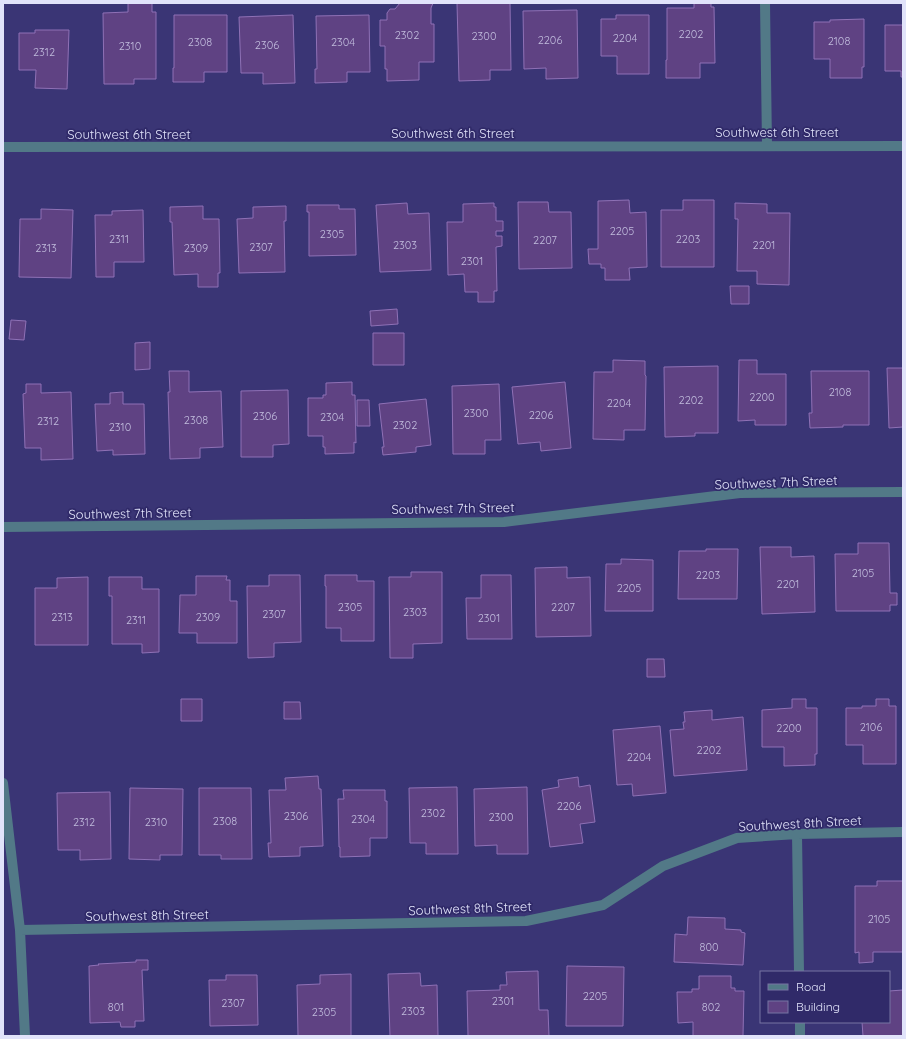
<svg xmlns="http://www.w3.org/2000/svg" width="906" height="1039" font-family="Quicksand,sans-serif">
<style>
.building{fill:#5f4283;stroke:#8f71b6}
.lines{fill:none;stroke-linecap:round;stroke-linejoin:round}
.minor{stroke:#527987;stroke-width:10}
.labels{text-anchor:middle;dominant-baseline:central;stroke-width:3.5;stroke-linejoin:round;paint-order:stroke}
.number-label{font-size:11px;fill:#c0bbdc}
.street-label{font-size:13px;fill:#e1e3fa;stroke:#302a69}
</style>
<rect width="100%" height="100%" fill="#3a3575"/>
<path class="building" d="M128 3H152V12H156V79H134V84H104L103 13 128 12Z
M400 3H433L431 8V24H434V62H419V80L387 81V69H385V46H380V20H387V13L390 9H395Z
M457 3H510L511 70H490V80L459 81Z
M694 3H711V7H714L715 63H700V78H666V60H667V8H694Z
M577 10 578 78 546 79V68L524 69 523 11Z
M174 15H227V72H204V82H173V68H174Z
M293 15 295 83 263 84V73H241L239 17Z
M369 15 370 72H347V82L315 83V69H317L316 16Z
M616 15H649V74H617V56H601V19H616Z
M864 19V67H862V78H830V59H814V22H830V20Z
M885 25H903V77H901V71H885Z
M35 30H69L67 89 35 88 36 70H19V33H35Z
M629 200 630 213 646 212 647 267 629 268 630 280H605V268H601V264H589L588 249H598V201Z
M683 200H714V267H661V210H683Z
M518 202H548L549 212H571L572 268 519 269Z
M407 203 408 214 429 213 431 270 380 272 376 205Z
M494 203V207H496V221H503V231H496V236H502V246L496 247 497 291H494V302H478V292H465L464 274 448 275 447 222H463V204Z
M735 203 767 204V213H790L789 285 757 284V271H737L738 219H735Z
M307 205H339V209H355L356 255 309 256V212H307Z
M203 206V219H219L220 273H218V287H198V274L174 275 172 222H170V207Z
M286 206V221H284L285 272 239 273 237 219 253 218V207Z
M41 209 73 210 71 278 19 277 20 219H41Z
M143 210 144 262H114V277H96L95 215H112V211Z
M730 286H749V304H731Z
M397 309 398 324 371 326 370 311Z
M11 320 26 321 24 340 9 339Z
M373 333H404V365H373Z
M150 342V369L135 370V343Z
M613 360 645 361V375L646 376 645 430H624V440L593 439 594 372H613Z
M739 360H757V374H786V425H755V420L738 421Z
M718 366V433H695V436L665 437 664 367Z
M887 368H903V427L889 428Z
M169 371H189V392L221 391 223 447 200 448V458L170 459 168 392H170Z
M811 371H869V425H843V427L810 428 809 413H812Z
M352 382V395H355L356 443 354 442V453L325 454V447H323V436H308V398H323V395H326V383Z
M565 382 571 448 541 451 540 442 518 444 512 387Z
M26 384H41V393L71 392 73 459 41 460V448H25L23 394 26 393Z
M499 384 501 440H485V454H453L452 386Z
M288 390 289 444 273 445V457H241V391Z
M123 392V404H144L145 454 113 455V450L97 451 95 404H110V393Z
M426 399 431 445 416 447V452L383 455 382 447H384L379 404Z
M357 400H369L370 426H357Z
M858 543H889L890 593H897V605H890V611H836L835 554H858Z
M760 547H791V557L814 556 815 612 762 614Z
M706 549H738L737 599H678L679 551H706Z
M621 559 653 560V611H605L606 564H621Z
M567 567V578L590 577 591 636 536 637 535 568Z
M411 572H442V643L413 644V658H390L389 577H411Z
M269 575H300L301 642 274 643V657L248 658 247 586H269Z
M325 575H357V581H374V641H341V628H326V586H325Z
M481 575H511L512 639H467L466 598H481Z
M196 576H227L226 580H230V601H237V643H197V633H179L180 595H196Z
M88 577V645H35V588H57V578Z
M109 577H142V589H159V652L142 653V644H112V596H109Z
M647 659H664L665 677H647Z
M181 699H202V721H181Z
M792 699H806V708H817V754H815V765L784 766V747H762V710L792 708Z
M876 699H889V706H896V764H863V745H846V708H862V706H876Z
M284 702H300L301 719H284Z
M712 710V720L743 717 747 770 674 776 670 730 684 729 683 722H685L684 712Z
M660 726 666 793 633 796 632 784 617 785 613 730Z
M318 776 319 789H321L323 846 300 847V856L269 857 268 843H271L269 790H286L285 778Z
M578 777 579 787 590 785 595 822 580 824 583 843 550 847 542 790 559 787 558 780Z
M457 787 458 854H426V843H410L409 788Z
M527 787 528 854H497V845L475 846 474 789Z
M130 788 183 789 182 855H160V860L129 859Z
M199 788H251L252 859H221V855H199Z
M343 790H385V801H387V838H370V856L340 857V847H339L338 799H344Z
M110 792 111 859 80 860V850H58L57 793Z
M877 881H903V952H873V962L859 963V952L855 953V886H877Z
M688 917 725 918V929L741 930V932L745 933 743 965 674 962 675 934 687 935Z
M136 960H148V970H142L144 1021H135V1027H121L120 1022 90 1023 89 966 99 965 98 964 136 962Z
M567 966 624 967 623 1026H566Z
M538 971 539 1010H548L549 1036H468L467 991 500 990V985H507L506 972Z
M420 973 421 986 437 985 438 1036H390L388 974Z
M351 974V1036H298L297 985 320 984V975Z
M226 975H257L258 1025 210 1026 209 980H226Z
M699 976H731V988H735V991H744L743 1036H693V1022L678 1023 677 992H692V989H699Z
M903 990V1036H863L862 1022H889V991Z"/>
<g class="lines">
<path class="minor" d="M765 3 767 145
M3 147 903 146
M3 527 504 522 740 493 903 492
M3 783 20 930 25 1036
M797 834 799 972
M20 930 526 921 603 905 663 866 737 838 797 834 903 832
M800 1022V1036"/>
</g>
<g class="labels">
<g class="number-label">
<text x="691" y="34">2202</text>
<text x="407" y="35">2302</text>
<text x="484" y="36">2300</text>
<text x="625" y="38">2204</text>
<text x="550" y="40">2206</text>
<text x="839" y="41">2108</text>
<text x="200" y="42">2308</text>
<text x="343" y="42">2304</text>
<text x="267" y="45">2306</text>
<text x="130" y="46">2310</text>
<text x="44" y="52">2312</text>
<text x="622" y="231">2205</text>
<text x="332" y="234">2305</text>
<text x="119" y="239">2311</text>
<text x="688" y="239">2203</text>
<text x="545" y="240">2207</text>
<text x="405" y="245">2303</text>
<text x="764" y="245">2201</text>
<text x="261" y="247">2307</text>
<text x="46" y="248">2313</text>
<text x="196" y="248">2309</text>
<text x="472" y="261">2301</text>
<text x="840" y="392">2108</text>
<text x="762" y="397">2200</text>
<text x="691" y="400">2202</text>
<text x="619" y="403">2204</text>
<text x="476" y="413">2300</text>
<text x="541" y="415">2206</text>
<text x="265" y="416">2306</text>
<text x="332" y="417">2304</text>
<text x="196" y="420">2308</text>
<text x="48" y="421">2312</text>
<text x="405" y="425">2302</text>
<text x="120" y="427">2310</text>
<text x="863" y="573">2105</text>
<text x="708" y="575">2203</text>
<text x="788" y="584">2201</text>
<text x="629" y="588">2205</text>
<text x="350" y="607">2305</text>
<text x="563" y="607">2207</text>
<text x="415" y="612">2303</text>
<text x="274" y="614">2307</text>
<text x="62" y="617">2313</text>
<text x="208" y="617">2309</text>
<text x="489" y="618">2301</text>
<text x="136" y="620">2311</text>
<text x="871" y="727">2106</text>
<text x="789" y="728">2200</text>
<text x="709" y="750">2202</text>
<text x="639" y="757">2204</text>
<text x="569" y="806">2206</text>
<text x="433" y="813">2302</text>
<text x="296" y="816">2306</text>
<text x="501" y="817">2300</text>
<text x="363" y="819">2304</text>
<text x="225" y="821">2308</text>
<text x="84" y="822">2312</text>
<text x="156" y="822">2310</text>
<text x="879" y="919">2105</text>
<text x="709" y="947">800</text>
<text x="595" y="996">2205</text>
<text x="503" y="1001">2301</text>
<text x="233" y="1003">2307</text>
<text x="116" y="1007">801</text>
<text x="711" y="1007">802</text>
<text x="413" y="1011">2303</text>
<text x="324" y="1012">2305</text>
</g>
<g class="street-label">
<text x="777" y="132">Southwest 6th Street</text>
<text x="453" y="133">Southwest 6th Street</text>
<text x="129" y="134">Southwest 6th Street</text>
<text transform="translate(776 482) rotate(-2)">Southwest 7th Street</text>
<text transform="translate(453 508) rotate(-1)">Southwest 7th Street</text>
<text transform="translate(130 513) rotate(-1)">Southwest 7th Street</text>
<text transform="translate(800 823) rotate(-3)">Southwest 8th Street</text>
<text transform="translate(470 908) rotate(-2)">Southwest 8th Street</text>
<text transform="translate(147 915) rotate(-1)">Southwest 8th Street</text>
</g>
</g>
<rect width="906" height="1039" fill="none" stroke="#e1e3fa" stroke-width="8"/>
<rect x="760" y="971" width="130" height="52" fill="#302a69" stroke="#7774a3"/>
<rect x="768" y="984" width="20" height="6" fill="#527987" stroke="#7774a3"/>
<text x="796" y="991" font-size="12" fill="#e1e3fa">Road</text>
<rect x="768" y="1001" width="20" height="12" fill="#5f4283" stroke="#7774a3"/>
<text x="796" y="1011" font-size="12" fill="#e1e3fa">Building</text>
</svg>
